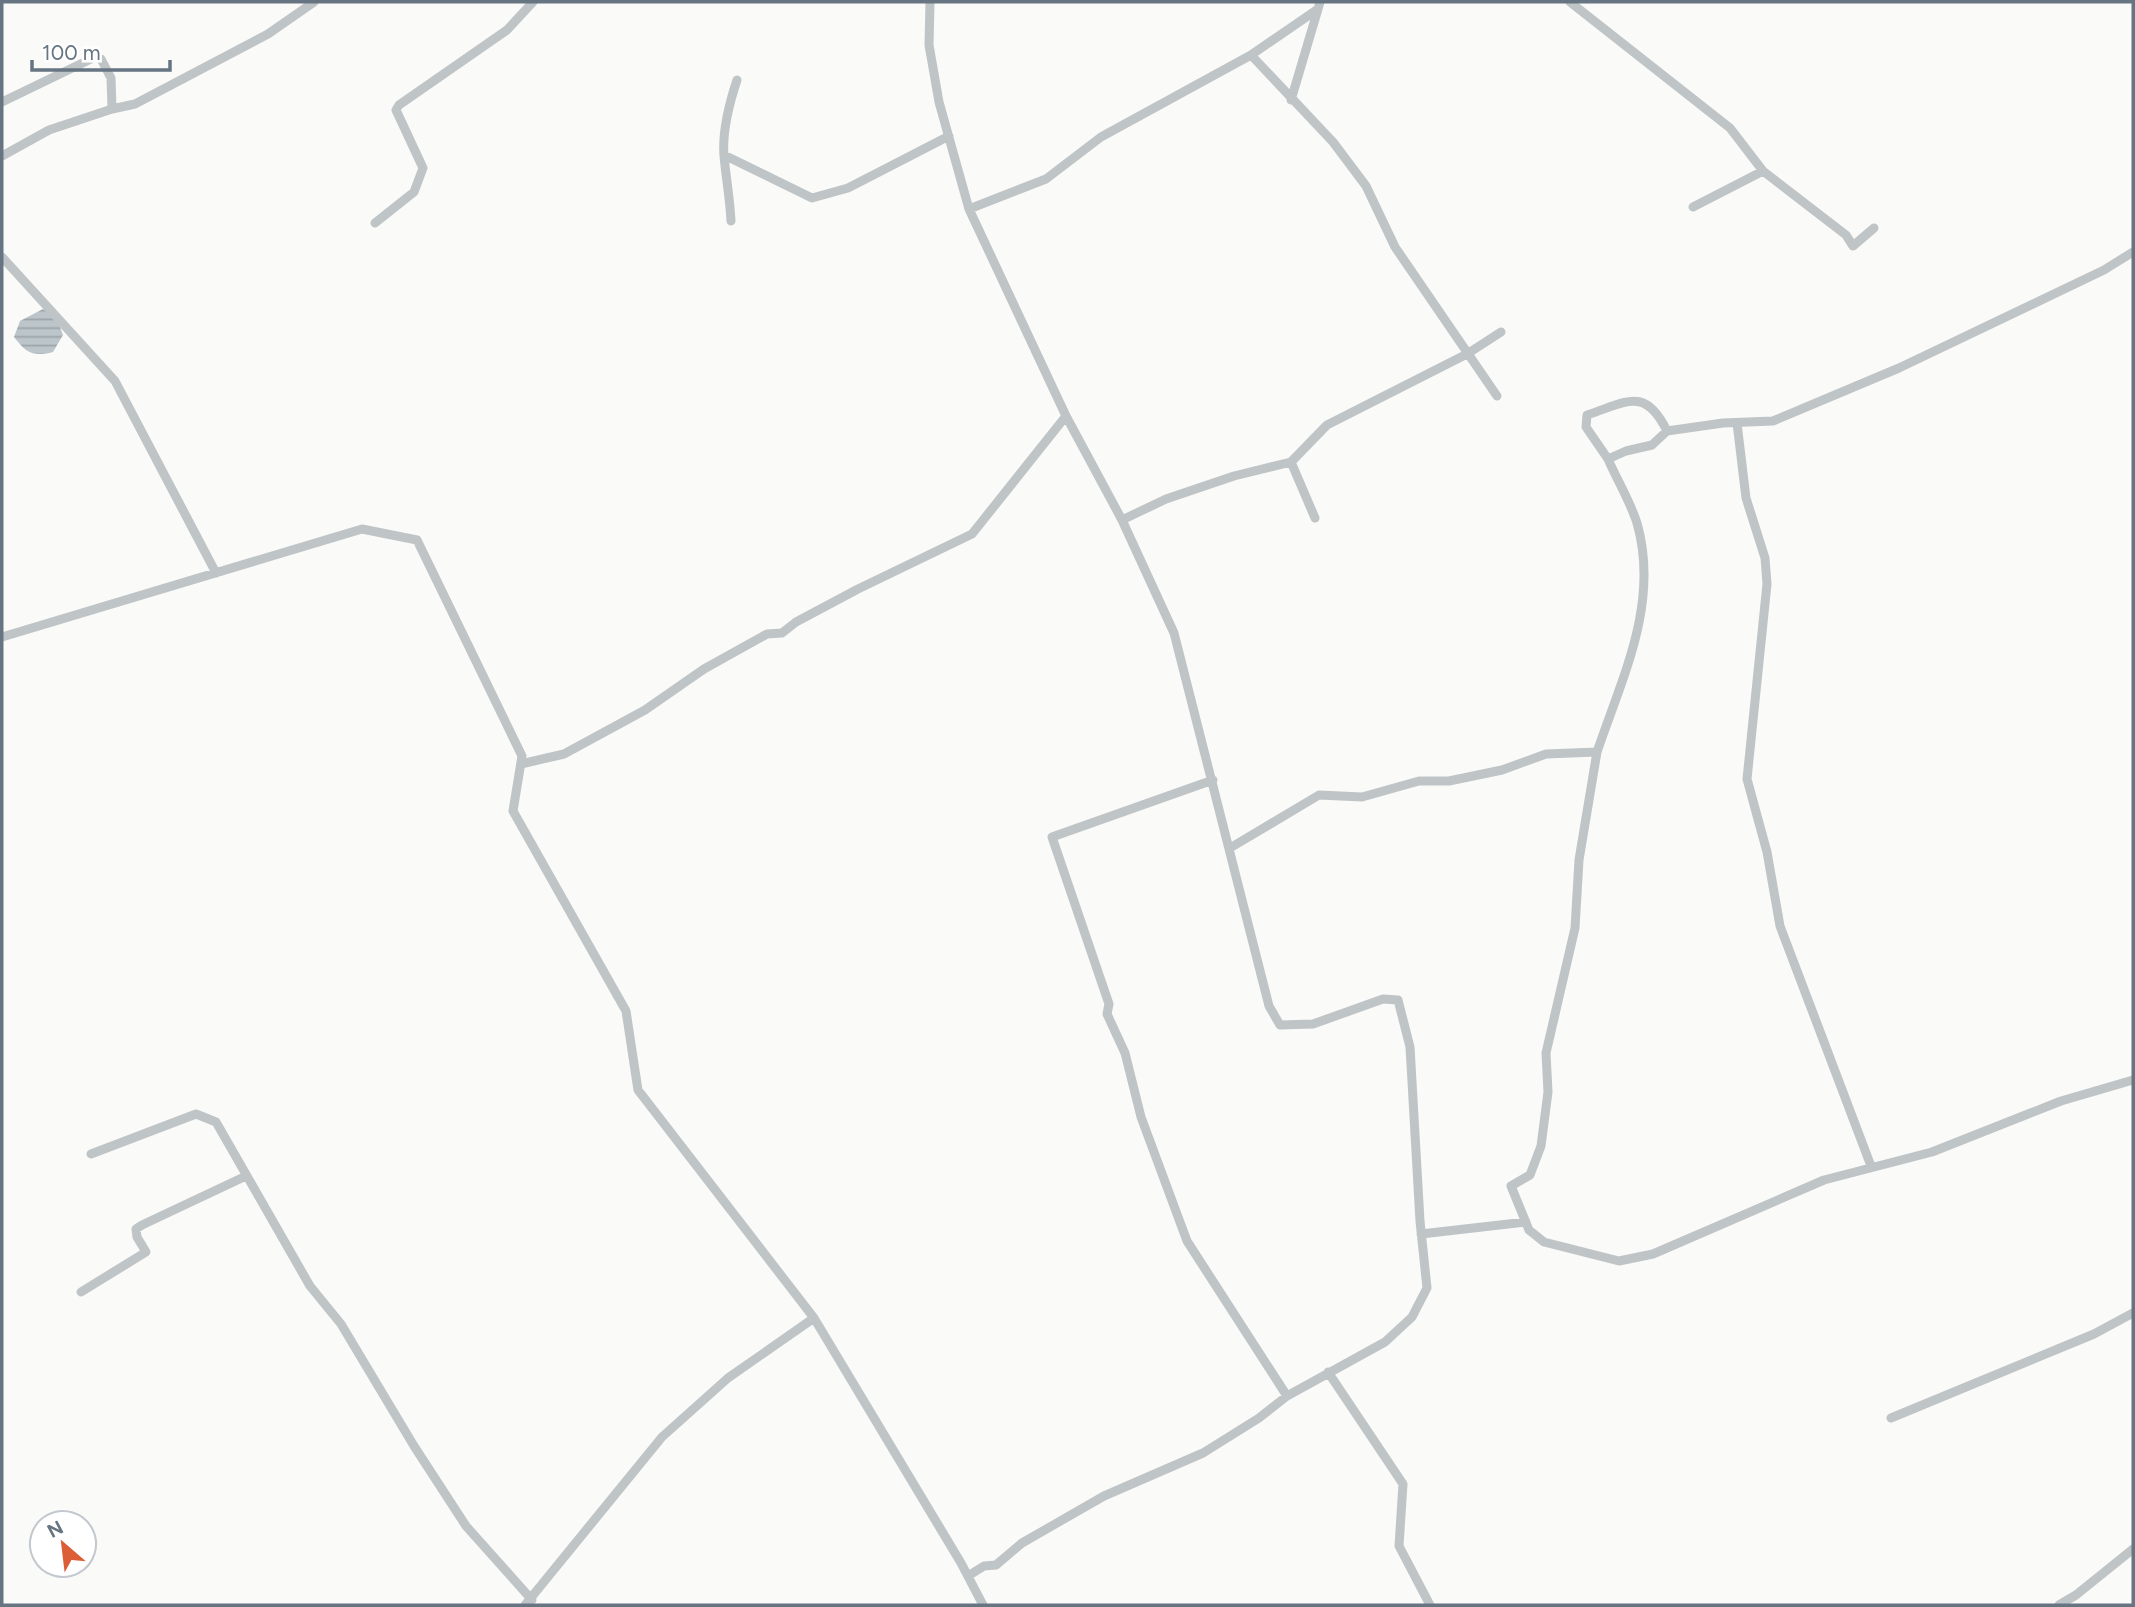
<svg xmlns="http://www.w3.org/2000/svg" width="2135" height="1607" font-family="Figtree,sans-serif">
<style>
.water{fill:url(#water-rules)}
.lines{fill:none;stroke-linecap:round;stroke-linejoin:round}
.minor{stroke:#bfc4c7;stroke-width:9}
</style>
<defs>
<pattern id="water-rules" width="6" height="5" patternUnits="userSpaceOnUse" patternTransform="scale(1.75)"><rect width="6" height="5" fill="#bbc5ca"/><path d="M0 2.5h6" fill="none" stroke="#9ca5a9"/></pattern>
</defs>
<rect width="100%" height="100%" fill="#fafaf8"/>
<path class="water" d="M43 309 57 319 63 335 53 352C33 357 26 353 14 337L20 321Z"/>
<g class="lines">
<path class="minor" d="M930 2 929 45 939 102 969 209 1066 416 1122 520 1174 633 1269 1006 1280 1025 1313 1024 1383 999 1398 1000 1410 1047 1420 1221 1427 1288 1412 1317 1385 1342 1287 1396 1259 1418 1203 1453 1104 1496 1022 1543 996 1565 984 1566 968 1576
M1570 2 1730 128 1763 171 1846 235 1853 246 1874 228
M1251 55 1333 142 1366 186 1395 247 1497 396
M1291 100 1318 9
M2 102 95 57 101 59 111 78 112 109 135 104 268 34 314 2
M724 155 812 198 848 188 949 136
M2 156 49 130 112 109
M1693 207 1763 171
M969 209 1046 179 1101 137 1251 55 1318 9 1320 2
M731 221C730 199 726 178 724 156 722 131 729 104 737 80
M375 223 414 192 423 168 396 110 399 105 507 30 533 2
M2 257 115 381 216 573
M1737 423 1746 498 1765 558 1767 584 1747 779 1767 852 1780 926 1871 1166
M1667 431C1645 386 1627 402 1587 415L1586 427 1608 459 1626 451 1652 445 1667 431 1723 423 1773 421 1899 368 2104 270 2133 252
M1291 462 1315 518
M1122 520 1166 499 1234 476 1291 462 1327 425 1467 354 1501 332
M2 637 362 529 417 540 522 756 513 811 626 1011 638 1090 814 1318 961 1563 983 1605
M1597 752 1579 860 1575 928 1546 1053 1548 1092 1541 1146 1530 1175 1511 1186 1529 1230 1544 1242 1619 1261 1653 1254 1824 1180 1932 1152 2061 1101 2133 1080
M521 764 564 754 645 710 704 669 767 634 782 633 796 622 858 589 972 534 1066 416
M1213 780 1052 837 1109 1004 1107 1014 1125 1053 1141 1117 1187 1241 1287 1396
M1230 848 1319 795 1362 797 1419 781H1449L1502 770 1546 754 1597 752C1622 678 1660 603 1637 523 1630 501 1617 480 1608 459
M91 1154 196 1114 216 1122 310 1286 341 1324 414 1446 466 1526 532 1600
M1421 1234 1526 1222
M81 1292 146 1252 137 1237 136 1229 142 1225 246 1176
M1328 1372 1403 1484 1399 1546 1430 1605
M1891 1418 2094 1334 2133 1313
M525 1605 662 1437 728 1378 814 1318
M2059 1605 2076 1595 2133 1549"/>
</g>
<rect width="2135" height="1607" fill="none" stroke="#667581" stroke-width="7"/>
<g transform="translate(63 1544) rotate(332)"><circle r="33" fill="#ffffff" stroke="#c2c8cd" stroke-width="2"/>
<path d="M0-5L12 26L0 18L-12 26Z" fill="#db5e36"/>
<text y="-10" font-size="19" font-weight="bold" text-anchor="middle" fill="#667581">N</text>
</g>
<path d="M32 60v10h138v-10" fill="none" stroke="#667581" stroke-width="3.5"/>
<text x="42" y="60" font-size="21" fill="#667581" stroke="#ffffff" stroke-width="5" paint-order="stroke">100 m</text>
</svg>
